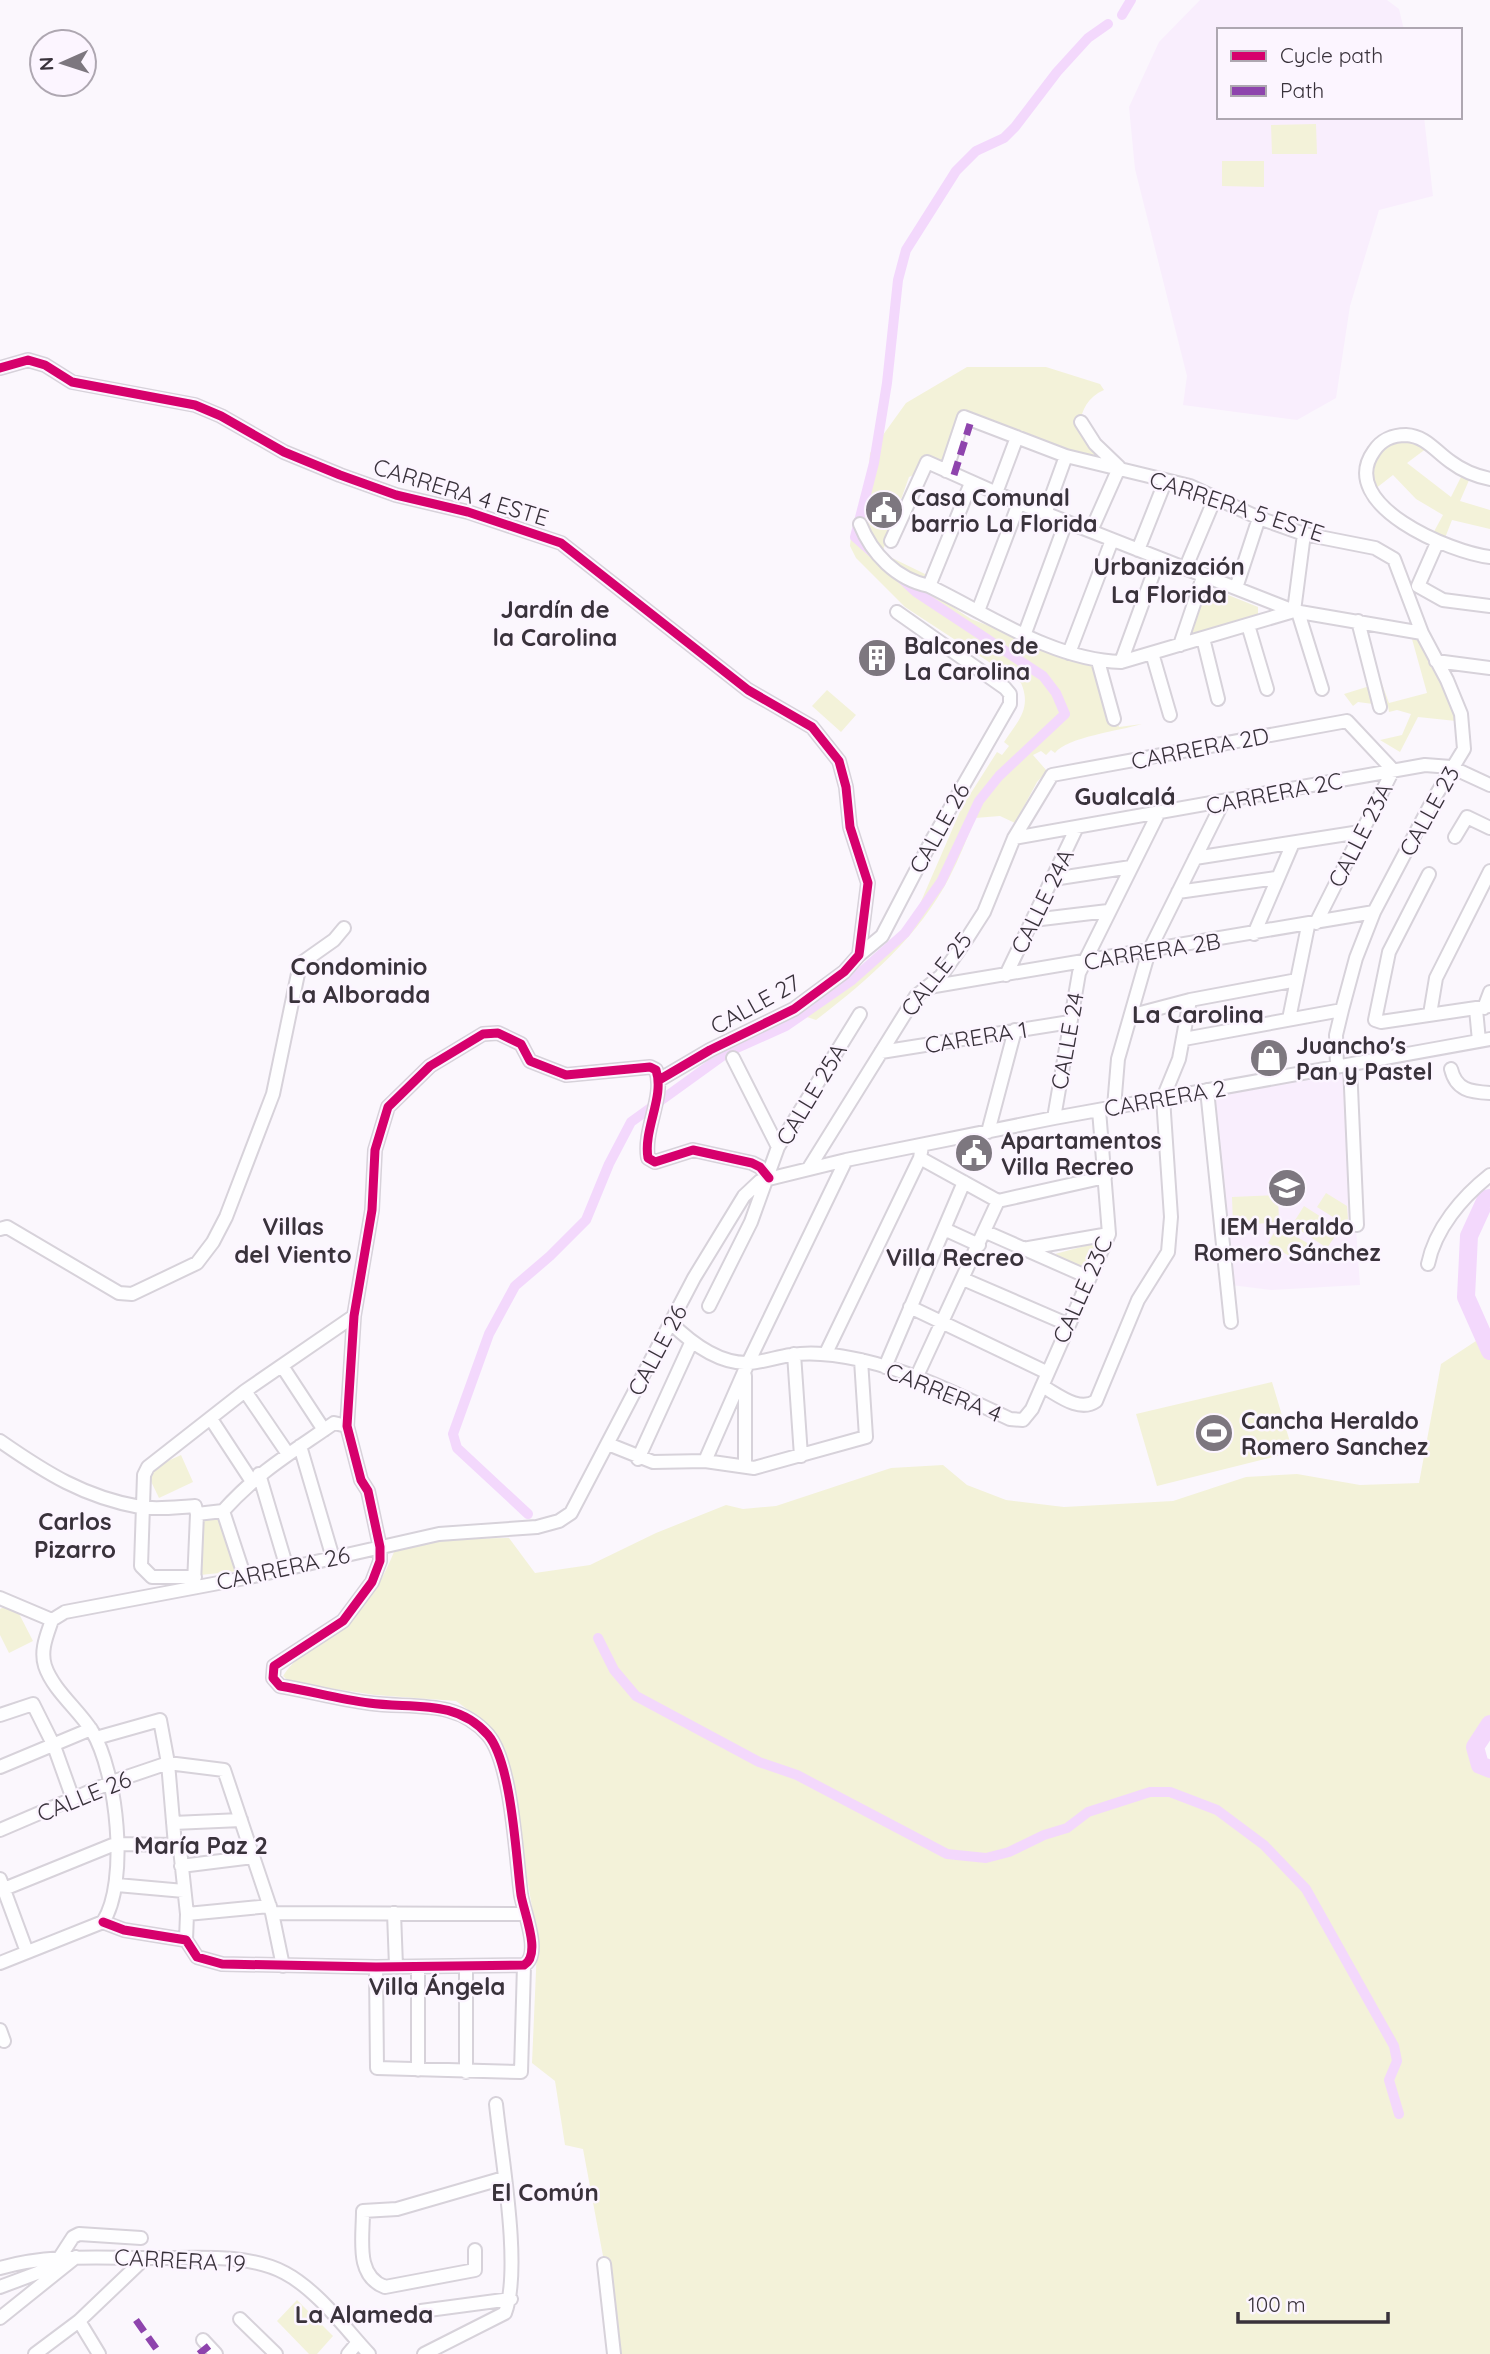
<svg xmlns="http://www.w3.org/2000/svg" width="1490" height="2354" font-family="Quicksand,sans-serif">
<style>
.built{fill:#f9eefd}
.green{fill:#f3f2d9}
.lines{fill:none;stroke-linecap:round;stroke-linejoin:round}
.canal{stroke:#f3d8fc;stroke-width:10}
.river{stroke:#f3d8fc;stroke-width:18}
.minor-casing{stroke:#d7d2da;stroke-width:16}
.minor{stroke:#fefeff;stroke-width:12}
.quiet{stroke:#8e44ad;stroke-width:7;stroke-dasharray:14 7;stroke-linecap:butt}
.cycleway-casing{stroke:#fcf5ff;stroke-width:13}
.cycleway{stroke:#d6006c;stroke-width:9}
.labels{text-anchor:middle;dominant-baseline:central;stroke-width:5;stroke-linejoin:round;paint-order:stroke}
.street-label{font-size:23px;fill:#39323b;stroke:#fcf5ff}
.poi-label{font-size:23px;font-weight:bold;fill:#39323b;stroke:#fcf5ff;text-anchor:start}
.neighbourhood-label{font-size:24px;font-weight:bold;fill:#39323b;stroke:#fcf5ff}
</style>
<rect width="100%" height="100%" fill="#fbf7fd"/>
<path class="built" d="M1200 0H1387L1399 9 1404 30H1219V117H1424L1433 196 1379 210 1350 306 1336 398 1297 420 1183 405 1187 376 1135 169 1129 107 1159 42Z
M1345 1070 1360 1285 1271 1290 1231 1285 1211 1092Z"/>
<path class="green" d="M1316 124 1317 154H1272L1271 125Z
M1222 161H1264V187L1222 186Z
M967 367H1046L1100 384 1104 390C1088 397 1082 409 1079 426L1119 474 966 422 948 477 925 470 909 477 882 553 927 575 924 588 971 619 1104 669 1119 727 1142 724C1119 731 1067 737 1055 753L1051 750 1046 755 1041 751 1033 755 1047 771 1037 782 1015 823 1000 816 975 818C967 838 959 859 949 878 919 936 867 981 816 1020L804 1016 886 950 916 913 962 807 997 752 1002 755 1009 746 1004 742C1018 721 1032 708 1021 683L905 607 856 558 850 546 851 535 866 505 870 453 906 403Z
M1411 440 1427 448 1407 463 1451 497 1462 475 1470 478 1460 501 1490 510V529L1452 520 1443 543 1431 537 1443 515 1416 499 1393 475 1375 489C1366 459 1382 442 1411 440Z
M1208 587 1258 607V618L1186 638Z
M1363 632 1389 703 1427 693 1412 639 1421 637 1454 697 1456 721 1418 717 1400 752 1380 740 1402 735 1411 714 1397 710 1389 712 1388 706 1358 702 1353 706 1344 694 1373 685Z
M827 690 856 715 841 732 812 706Z
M1326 1193 1347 1206 1348 1219 1344 1224 1317 1207Z
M1278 1195 1279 1222 1233 1226 1232 1197Z
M1304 1206 1340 1229 1327 1248 1292 1225Z
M1278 1226 1309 1244 1299 1262 1268 1243Z
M1100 1242 1086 1270 1055 1254Z
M1476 1341 1490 1351V1724L1475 1747 1480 1765 1490 1769V2354H615V2320L583 2149 565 2145 555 2081 532 2063 537 1948 534 1918 508 1771 493 1736 478 1717 456 1701 375 1695 290 1682 283 1676C300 1649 329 1643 350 1621 369 1602 384 1577 394 1552L439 1539 509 1538 535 1573 590 1565 656 1533 726 1505 743 1509 776 1506 891 1468 943 1465 967 1485 1006 1500 1064 1507 1173 1501 1246 1477 1297 1474 1360 1485 1419 1483 1441 1364Z
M1272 1382 1293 1452 1157 1486 1136 1414Z
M181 1455 193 1482 159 1498 146 1471Z
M223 1516 239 1571 200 1575 199 1526 206 1520Z
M13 1602 33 1641 9 1653 0 1635V1609Z
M297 2300 333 2336 317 2354H309L277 2321Z"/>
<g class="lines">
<path class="canal" d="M1122 15 1131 0
M873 553 855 537 874 463 887 383 898 280 906 250 956 171 976 151 1004 138 1015 127 1057 72 1088 38 1108 24
M528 1514 457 1448 453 1434 489 1334 515 1286 550 1256 586 1220 609 1164 631 1122 728 1052 786 1026 851 981 905 933 941 882 979 801 999 776 1065 714 1056 693 1043 676 916 592 901 578
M598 1638 614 1670 636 1696 759 1762 797 1775 947 1854 986 1858 1009 1852 1044 1835 1067 1828 1088 1812 1150 1792H1170L1217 1810 1264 1845 1306 1889 1394 2046 1397 2061 1389 2080 1399 2114"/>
<path class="river" d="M1490 1198 1486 1199 1469 1236 1466 1297 1490 1351
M1490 1724 1475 1747 1480 1765 1490 1769"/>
<defs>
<path id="minor" d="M0 368 28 360 45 365 72 382 195 405 221 416 284 452 340 475 396 495 468 512 561 543 748 690 812 727 839 761 846 787 850 827 868 883 859 955 844 972 794 1009 710 1050 659 1080
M1081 422 1095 444 1119 467
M946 471 964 417 1066 456 1190 486 1259 518 1304 534 1375 548 1394 559 1422 633 1447 680 1461 714 1464 749 1433 800 1374 912 1356 958 1342 1010 1336 1035 1337 1067
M1490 479C1476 476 1463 471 1451 462 1436 452 1426 436 1406 435 1393 435 1381 440 1374 451 1335 505 1452 553 1490 557
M996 493 1017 437
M1045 514 1066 456
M860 524C872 554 896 579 929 586 989 615 1053 660 1121 662L1294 611 1304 534
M1091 531 1119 468
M891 541 927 462 1019 503 1294 611 1422 633
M1437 543 1418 586 1443 600 1490 606
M1138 550 1165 482
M1186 567 1215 498
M929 586 971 483
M1236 588 1259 518
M978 611 1019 503
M1298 612 1322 689
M1358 621 1380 707
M1248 625 1267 689
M1025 633 1066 522
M1203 638 1218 699
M1180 645 1204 574
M1069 653 1112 540
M1152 653 1170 715
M1098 661 1114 719
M1436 661 1490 668
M1121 662 1159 558
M1455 837 1467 817 1490 828
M1014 838 1425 765 1451 767 1490 785
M1195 858 1360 832
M1429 874 1389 952 1375 1020 1381 1022 1490 1006
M1053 879 1131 867
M1178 892 1276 878
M1033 920 1108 911
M1254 934 1293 843
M859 955 882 936 932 840 1010 704V694L1005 688 897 612
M1006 975 1077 827
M929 987 1374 912
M1484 1008 1490 992
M1476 1009 1479 1041
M1430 1014 1436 978 1490 871
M1133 1015 1190 1000 1297 980
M1289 1019 1308 926
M1184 1039 1342 1010
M881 1052 1070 1022
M733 1058 778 1147
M1350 1065 1357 1225
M1451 1069C1456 1090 1470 1092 1490 1093
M1207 1090 1231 1322
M1114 1107 1118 1059 1149 951 1223 802
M1054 1118 1079 973 1158 814
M988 1132 1015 1030
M920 1158 998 1201 1105 1177
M809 1168 916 996 941 976 968 937 984 912 1014 838 1052 775 1347 721 1393 770 1316 923
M0 1229 7 1227 119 1293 132 1294 197 1263 213 1242 226 1217 273 1094 300 964 334 940 344 928
M944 1229 979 1245
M986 1232 1088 1277
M1023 1249 1109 1234
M1428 1264C1435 1229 1462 1197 1490 1175
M963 1279 1067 1324
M709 1306 751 1222 778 1147 860 1014
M910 1307 1046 1372
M670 1322C690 1342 719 1364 749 1363 763 1362 777 1357 791 1355 814 1351 838 1355 861 1360 914 1372 961 1396 1010 1419L1023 1420 1032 1409 1109 1234 1099 1110
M826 1353 920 1158 922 1146
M794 1354 801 1456
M282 1366 324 1430
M885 1367 964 1182
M745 1376V1466
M917 1376 998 1201
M1042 1386C1057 1394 1079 1413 1096 1401L1138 1300 1168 1252 1171 1217 1163 1098 1179 1059 1190 1000
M245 1391 288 1454
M211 1419 251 1480
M0 1441C46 1473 84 1497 140 1507 157 1510 177 1507 195 1506L197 1514 194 1584
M608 1444 653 1462 705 1461 754 1468 866 1437 861 1360
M300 1446 333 1558
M638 1459 691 1343
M705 1461 748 1363 846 1160
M259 1474 287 1568
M223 1511 245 1578
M197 1514 223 1511C259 1471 291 1453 334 1423L347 1426
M195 1577H152L141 1566 144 1475 148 1467 245 1391 354 1316
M0 1598 52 1620
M52 1620 65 1612 245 1578 439 1534 537 1527 559 1521 571 1513 694 1278 744 1196 760 1181 846 1160 1054 1118 1490 1039
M0 1715 33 1704 54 1746 73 1799
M96 1738 160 1720 168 1763 175 1845 180 1849 187 1914 186 1940
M0 1767 91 1729
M173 1823 241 1820
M0 1830 112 1782 168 1763 224 1770 272 1913 283 1966
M181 1866 253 1857
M0 1879 27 1952
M117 1885 184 1891
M4 1889 115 1844 175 1845
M272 1913 524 1914
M394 1913 396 1966
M187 1914 270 1906
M103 1922 124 1930 186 1940 197 1957 222 1964 376 1967 524 1965C542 1955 524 1913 521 1895 516 1858 512 1763 488 1735 456 1698 411 1709 369 1703 339 1699 310 1691 280 1686L273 1678 274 1666 343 1621 372 1582 380 1561V1547L368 1491 361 1480 347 1426 354 1316 372 1210 375 1150 388 1107 430 1066 483 1034 498 1033 521 1044 530 1061 566 1075 650 1067 656 1070C665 1097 643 1129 648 1158L655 1162 693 1150 752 1163 760 1167 769 1178
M0 1963 103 1922C129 1882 117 1772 92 1731 79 1710 53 1690 45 1666 40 1650 47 1635 52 1620
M376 1967 377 2068 521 2072 524 1965
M418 1967V2070
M0 2030 4 2041
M466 2072V1966
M475 2250V2270L385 2287C355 2276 363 2239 363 2211L397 2209 504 2178
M60 2257 73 2237 79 2234 141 2238
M604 2264 614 2354
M0 2268C50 2254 97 2258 148 2258 190 2259 246 2252 285 2273 317 2290 344 2327 369 2354
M0 2287 56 2266
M421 2311 511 2299
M0 2318 76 2257
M240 2319 276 2354
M79 2321 99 2354
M203 2340 216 2354
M35 2354 79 2321 145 2258
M348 2354 358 2342
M424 2354 505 2313C522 2269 501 2154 496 2104"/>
</defs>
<use href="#minor" class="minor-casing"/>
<use href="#minor" class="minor"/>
<path class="quiet" d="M954 475 970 424
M136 2320 160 2354
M199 2354 209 2346"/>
<defs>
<path id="cycleway" d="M0 368 28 360 45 365 72 382 195 405 221 416 284 452 340 475 396 495 468 512 561 543 748 690 812 727 839 761 846 787 850 827 868 883 859 955 844 972 794 1009 710 1050 659 1080
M103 1922 124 1930 186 1940 197 1957 222 1964 376 1967 524 1965C542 1955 524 1913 521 1895 516 1858 512 1763 488 1735 456 1698 411 1709 369 1703 339 1699 310 1691 280 1686L273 1678 274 1666 343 1621 372 1582 380 1561V1547L368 1491 361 1480 347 1426 354 1316 372 1210 375 1150 388 1107 430 1066 483 1034 498 1033 521 1044 530 1061 566 1075 650 1067 656 1070C665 1097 643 1129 648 1158L655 1162 693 1150 752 1163 760 1167 769 1178"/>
</defs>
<use href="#cycleway" class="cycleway-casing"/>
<use href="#cycleway" class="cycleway"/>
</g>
<defs>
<symbol id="civic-disc" viewBox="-11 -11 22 22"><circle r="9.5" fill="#7d777f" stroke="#fcf5ff"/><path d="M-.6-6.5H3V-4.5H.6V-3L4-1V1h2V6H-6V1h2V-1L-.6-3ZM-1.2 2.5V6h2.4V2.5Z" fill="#fff"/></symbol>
<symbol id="building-disc" viewBox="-11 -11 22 22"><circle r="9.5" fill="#7d777f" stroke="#fcf5ff"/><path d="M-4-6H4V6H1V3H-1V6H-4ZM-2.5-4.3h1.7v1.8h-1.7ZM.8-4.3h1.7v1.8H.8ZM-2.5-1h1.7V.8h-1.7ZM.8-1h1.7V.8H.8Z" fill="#fff"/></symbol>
<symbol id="shop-disc" viewBox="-11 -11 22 22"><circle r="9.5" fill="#7d777f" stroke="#fcf5ff"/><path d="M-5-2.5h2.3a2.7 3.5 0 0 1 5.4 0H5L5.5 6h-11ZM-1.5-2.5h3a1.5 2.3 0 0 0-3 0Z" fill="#fff"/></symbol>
<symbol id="school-disc" viewBox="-11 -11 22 22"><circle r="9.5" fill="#7d777f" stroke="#fcf5ff"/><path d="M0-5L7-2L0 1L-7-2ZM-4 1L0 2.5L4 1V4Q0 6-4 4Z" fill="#fff"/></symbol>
<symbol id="stadium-disc" viewBox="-11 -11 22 22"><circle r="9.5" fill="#7d777f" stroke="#fcf5ff"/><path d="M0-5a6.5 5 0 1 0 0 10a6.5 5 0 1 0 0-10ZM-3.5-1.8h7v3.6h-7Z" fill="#fff"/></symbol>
</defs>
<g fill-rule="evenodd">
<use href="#civic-disc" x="862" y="488" width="44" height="44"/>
<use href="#building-disc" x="855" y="636" width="44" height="44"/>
<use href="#shop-disc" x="1247" y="1036" width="44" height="44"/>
<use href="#civic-disc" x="952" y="1131" width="44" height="44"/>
<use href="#school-disc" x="1265" y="1166" width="44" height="44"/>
<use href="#stadium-disc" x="1192" y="1411" width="44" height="44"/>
</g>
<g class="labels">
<g class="street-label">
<text transform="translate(461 492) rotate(17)">CARRERA 4 ESTE</text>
<text transform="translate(1237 506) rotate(18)">CARRERA 5 ESTE</text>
<text transform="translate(1200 748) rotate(-11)">CARRERA 2D</text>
<text transform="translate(1274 793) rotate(-11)">CARRERA 2C</text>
<text transform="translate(1429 811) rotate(-61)">CALLE 23</text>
<text transform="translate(939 828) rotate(-61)">CALLE 26</text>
<text transform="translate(1360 835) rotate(-63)">CALLE 23A</text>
<text transform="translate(1042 901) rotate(-64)">CALLE 24A</text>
<text transform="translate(1152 951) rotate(-9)">CARRERA 2B</text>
<text transform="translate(936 974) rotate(-52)">CALLE 25</text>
<text transform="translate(755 1004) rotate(-29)">CALLE 27</text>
<text transform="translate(976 1037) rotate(-9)">CARERA 1</text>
<text transform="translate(1067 1041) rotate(-80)">CALLE 24</text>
<text transform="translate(811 1094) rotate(-59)">CALLE 25A</text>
<text transform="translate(1165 1098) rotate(-10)">CARRERA 2</text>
<text transform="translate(1082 1290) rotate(-66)">CALLE 23C</text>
<text transform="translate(657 1350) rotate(-62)">CALLE 26</text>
<text transform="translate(944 1392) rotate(22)">CARRERA 4</text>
<text transform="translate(283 1568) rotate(-12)">CARRERA 26</text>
<text transform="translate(84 1796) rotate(-22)">CALLE 26</text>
<text transform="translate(180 2260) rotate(3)">CARRERA 19</text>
</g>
<g class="poi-label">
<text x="911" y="497">Casa Comunal<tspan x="911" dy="26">barrio La Florida</tspan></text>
<text x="904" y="645">Balcones de<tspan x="904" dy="26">La Carolina</tspan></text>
<text x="1296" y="1045">Juancho's<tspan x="1296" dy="26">Pan y Pastel</tspan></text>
<text x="1001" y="1140">Apartamentos<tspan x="1001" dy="26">Villa Recreo</tspan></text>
<text x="1287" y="1226" text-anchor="middle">IEM Heraldo<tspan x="1287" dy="26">Romero Sánchez</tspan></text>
<text x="1241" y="1420">Cancha Heraldo<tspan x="1241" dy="26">Romero Sanchez</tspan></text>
</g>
<g class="neighbourhood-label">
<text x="1169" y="566">Urbanización<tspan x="1169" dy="28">La Florida</tspan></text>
<text x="555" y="609">Jardín de<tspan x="555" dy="28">la Carolina</tspan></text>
<text x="1125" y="796">Gualcalá</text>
<text x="359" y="966">Condominio<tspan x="359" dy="28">La Alborada</tspan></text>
<text x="1198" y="1014">La Carolina</text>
<text x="293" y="1226">Villas<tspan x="293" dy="28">del Viento</tspan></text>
<text x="955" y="1257">Villa Recreo</text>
<text x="75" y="1521">Carlos<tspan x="75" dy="28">Pizarro</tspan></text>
<text x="201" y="1845">María Paz 2</text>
<text x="437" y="1986">Villa Ángela</text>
<text x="545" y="2192">El Común</text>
<text x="364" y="2314">La Alameda</text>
</g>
</g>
<rect x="1217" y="28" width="245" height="91" fill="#fcf5ff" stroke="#aea7b1" stroke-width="2"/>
<rect x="1231" y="51" width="35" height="10" fill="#d6006c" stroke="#aea7b1" stroke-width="2"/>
<text x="1280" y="63" font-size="21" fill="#39323b">Cycle path</text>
<rect x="1231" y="86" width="35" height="10" fill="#8e44ad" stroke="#aea7b1" stroke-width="2"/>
<text x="1280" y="98" font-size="21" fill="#39323b">Path</text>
<g transform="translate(63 63) rotate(267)"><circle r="33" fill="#fcf5ff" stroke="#aea7b1" stroke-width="2"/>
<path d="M0-5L12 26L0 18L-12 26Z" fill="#7d777f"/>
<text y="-10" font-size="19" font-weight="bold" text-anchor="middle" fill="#39323b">N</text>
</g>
<path d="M1238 2312v10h150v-10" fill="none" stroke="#39323b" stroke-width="3.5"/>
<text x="1248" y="2312" font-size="21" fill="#39323b" stroke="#fcf5ff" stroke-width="5" paint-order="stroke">100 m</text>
</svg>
